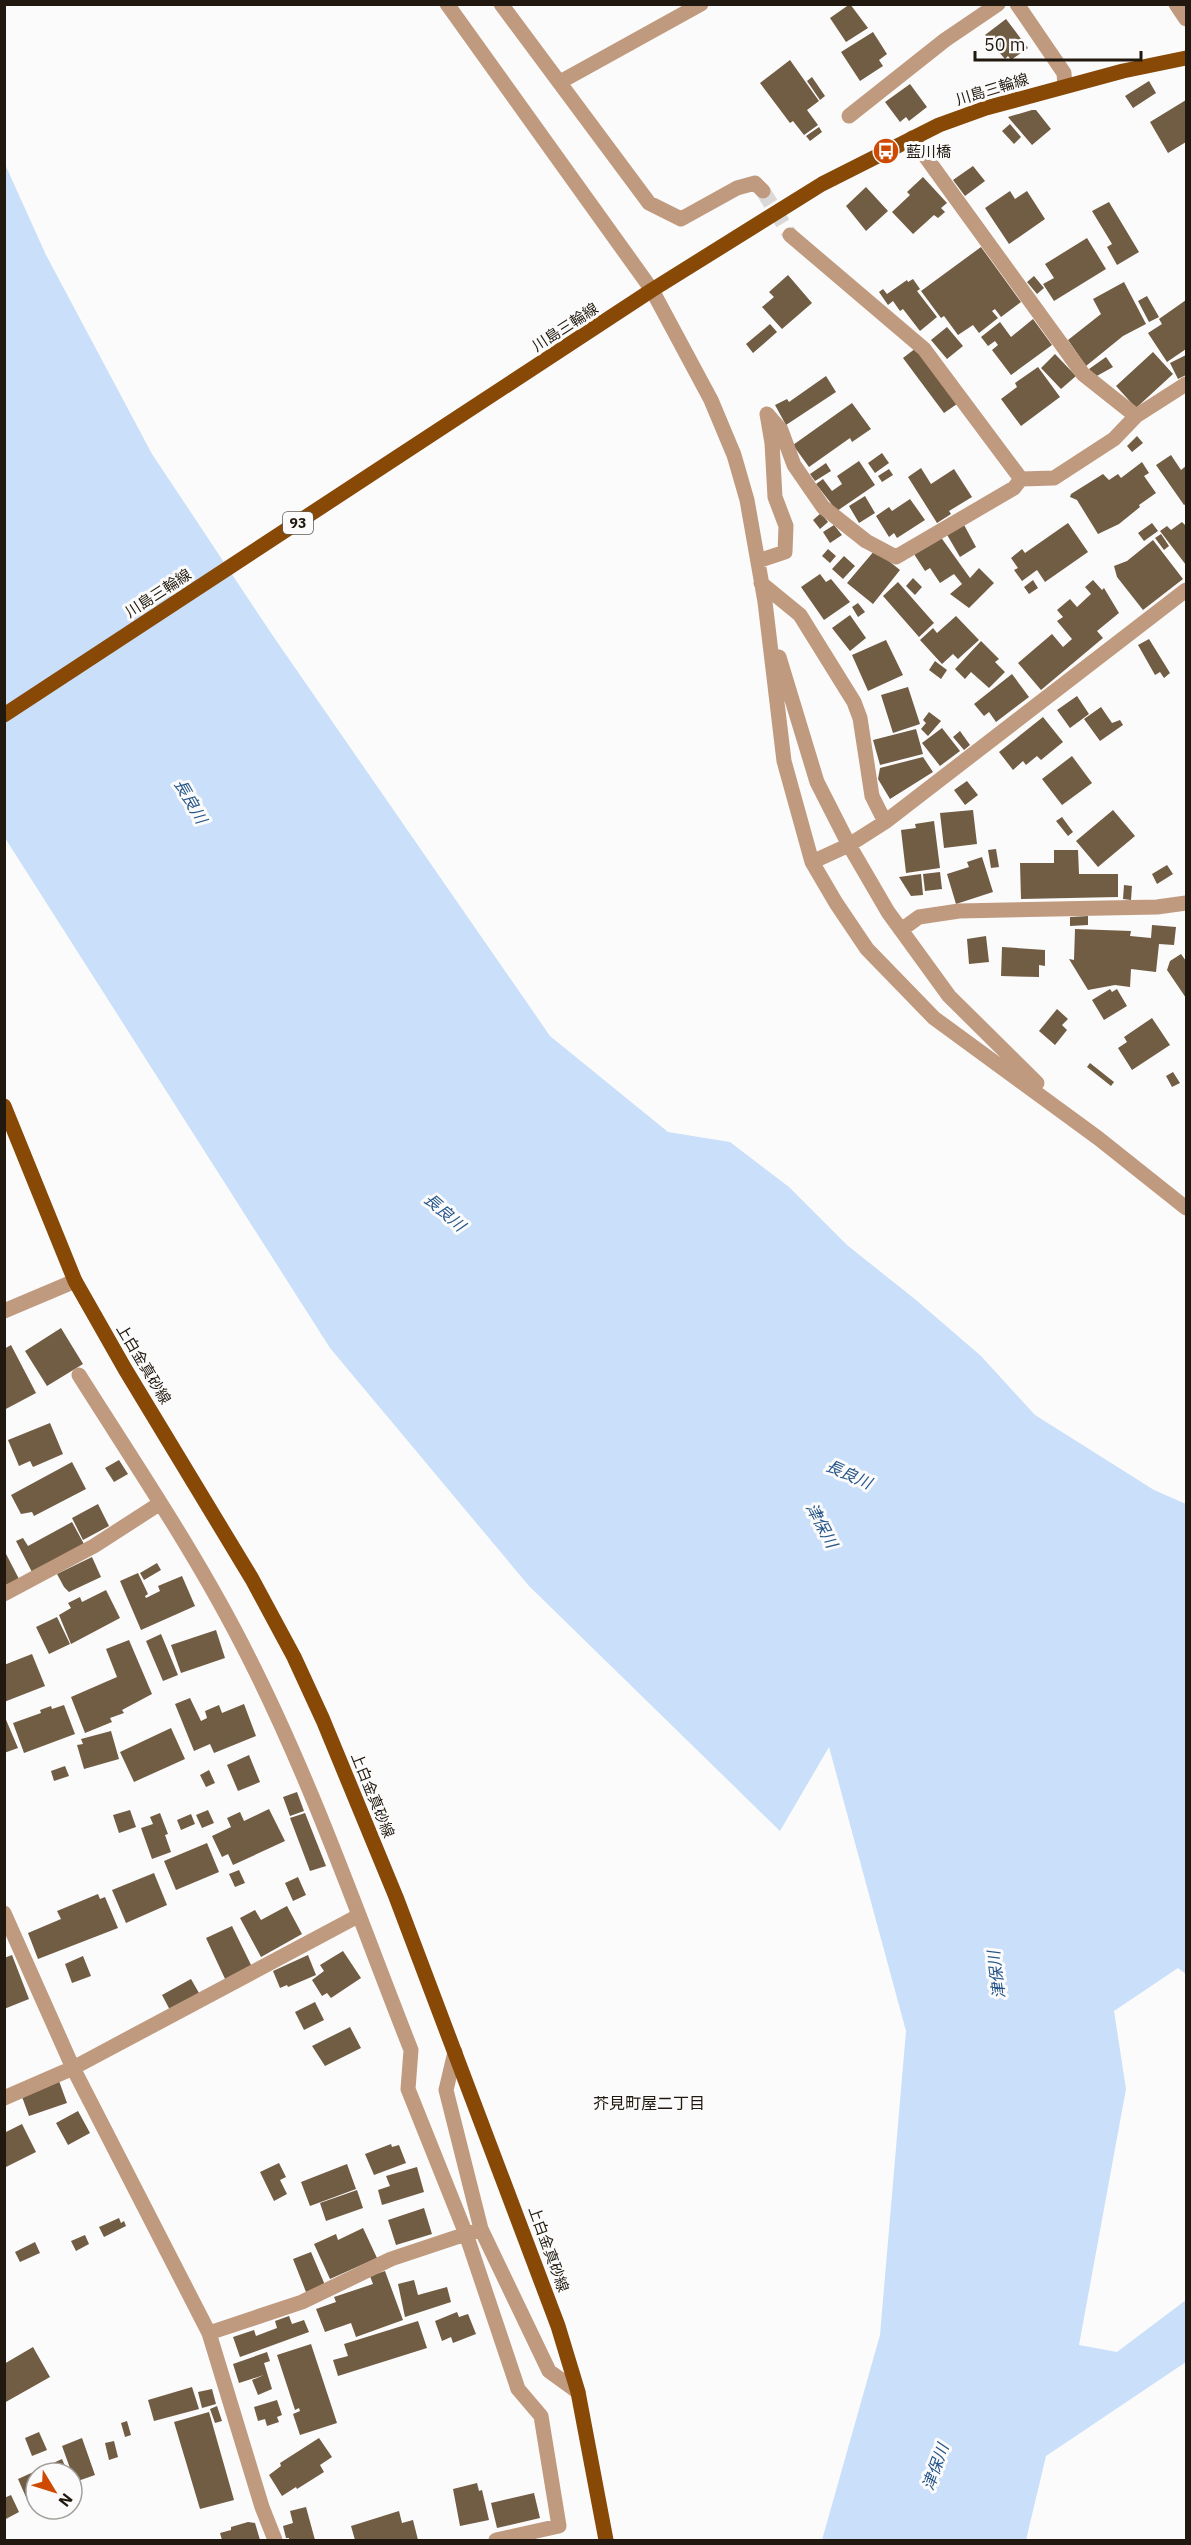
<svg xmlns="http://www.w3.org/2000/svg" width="1191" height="2545" font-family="'IBM Plex Sans','Noto Sans JP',sans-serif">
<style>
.water{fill:#cadff9}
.building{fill:#715c44}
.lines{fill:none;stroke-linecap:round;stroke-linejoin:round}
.minor-tunnel{stroke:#dad9d8;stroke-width:15;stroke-dasharray:15 8;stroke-linecap:butt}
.minor{stroke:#c09a7f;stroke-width:15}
.major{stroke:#884806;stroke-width:15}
.labels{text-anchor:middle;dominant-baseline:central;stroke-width:6;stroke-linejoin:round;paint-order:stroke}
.shield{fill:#fbfbfb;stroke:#625d56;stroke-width:1.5}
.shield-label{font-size:14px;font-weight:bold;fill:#21190f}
.street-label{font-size:15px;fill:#21190f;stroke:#fbfbfb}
.poi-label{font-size:15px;fill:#21190f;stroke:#fbfbfb;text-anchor:start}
.water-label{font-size:16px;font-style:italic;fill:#265589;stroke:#fbfbfb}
.neighbourhood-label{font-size:16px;fill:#21190f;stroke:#fbfbfb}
</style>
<rect width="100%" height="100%" fill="#fbfbfb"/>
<path class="water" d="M4 162 46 255 152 454 273 636 550 1036 668 1132 730 1142 789 1187 847 1245 916 1300 981 1356 1035 1415 1154 1490 1186 1504V1974L1178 1968 1114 2011 1126 2089 1079 2345 1117 2352 1186 2300V2362L1046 2456 1026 2540H822L880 2335 906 2031 829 1747 780 1831 529 1586 330 1348 5 838Z"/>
<path class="building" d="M850 4 868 28 846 42 830 18Z
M1006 19 1028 48 1011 60 1008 56 1005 59 998 51 997 52 985 35Z
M873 32 887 54 879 60 883 66 860 81 841 52Z
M790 60 819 101 807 110 818 125 804 135 793 121 790 123 760 83Z
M812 77 825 96 820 100 807 81Z
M1149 81 1156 93 1133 108 1125 96Z
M910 84 927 107 909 121 906 117 900 122 885 102Z
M1186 100V142L1168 153 1150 122Z
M1032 110H1036L1051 129 1032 145 1008 117Z
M1010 124 1021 137 1014 144 1002 131Z
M819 127 822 132 810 141 806 136Z
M973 166 985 181 965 196 953 180Z
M923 177 947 203 941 208 945 212 938 218 934 215 913 234 892 212 910 195 907 192Z
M866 187 888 211 866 231 846 206Z
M1010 191 1015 199 1027 191 1045 219 1009 244 985 208Z
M1109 202 1139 252 1117 265 1107 247 1112 244 1092 211Z
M1087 238 1106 269 1054 301 1043 284 1054 278 1045 264Z
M981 247 1021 302 1001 317 995 309 992 311 998 318 979 333 973 325 958 335 944 316 941 318 921 291Z
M788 275 812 303 782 329 762 307 774 297 769 292Z
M1034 276 1044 288 1037 294 1027 282Z
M913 279 920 289 917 291 937 317 920 331 903 309 900 311 893 301 888 305 879 292 883 289 887 294 907 280 908 282Z
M1124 282 1146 324 1123 336 1086 366 1068 340 1101 314 1093 299Z
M1147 296 1159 317 1149 322 1138 301Z
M1186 300V349L1167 362 1148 333 1162 324 1159 319Z
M1033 319 1052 345 1011 375 992 350 998 345 995 341 988 346 981 337 1000 322 1011 337Z
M770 324 777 332 753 353 746 344Z
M947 327 963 346 947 359 931 340Z
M916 348 957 404 944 413 903 358Z
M1153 352 1173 374 1136 408 1116 386Z
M1055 354 1076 376 1061 389 1041 368Z
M1186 355V375L1178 379 1170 363Z
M1106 357 1113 367 1095 377 1089 369Z
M1038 367 1060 397 1021 426 1001 399 1017 387 1015 383Z
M826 376 836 392 786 425 775 405 787 399 789 402Z
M852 403 871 429 852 442 850 438 809 467 793 445Z
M1137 436 1143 443 1132 452 1127 446Z
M882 453 889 463 875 473 868 463Z
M1171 455 1181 470 1186 466V504L1184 505 1156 465Z
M859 461 875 485 837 511 816 484 823 479 832 491 842 484 837 476Z
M1142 462 1149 473 1144 476 1156 493 1139 505 1140 507 1119 524 1098 534 1077 500 1070 497 1071 494 1103 474 1109 480 1118 474 1121 478Z
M826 463 831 471 815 481 810 474Z
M921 468 931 484 954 469 972 497 949 511 951 514 937 523 908 477Z
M889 469 893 475 882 482 878 476Z
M865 496 875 513 859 523 849 506Z
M910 499 925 520 897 538 894 533 889 537 876 516 889 507 892 511Z
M821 513 828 522 820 529 813 520Z
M1182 522 1186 526V565L1160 531 1167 526 1171 530Z
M963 523 976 547 960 557 946 533Z
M1068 523 1088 552 1045 582 1037 570 1022 581 1014 570 1018 568 1011 558 1022 549 1025 553Z
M1152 523 1158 531 1144 541 1138 533Z
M834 525 842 535 830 543 823 532Z
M1161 534 1169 546 1164 550 1155 538Z
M940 536 970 578 979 568 994 583 969 608 950 594 962 584 954 574 940 583 930 568 925 571 914 554Z
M1153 540 1183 579 1143 610 1117 577 1114 566 1127 561Z
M828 549 836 556 830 563 822 556Z
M875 550 900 570 873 604 847 583Z
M844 556 855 566 843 579 832 569Z
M820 574 826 582 831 579 850 602 824 620 801 587Z
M913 578 922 587 915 595 906 586Z
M1033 580 1038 588 1029 594 1024 587Z
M1093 580 1102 590 1104 588 1119 613 1097 631 1103 638 1041 690 1018 663 1052 634 1063 647 1072 639 1057 621 1063 617 1057 610 1070 599 1077 607 1091 594 1085 587Z
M898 582 934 623 919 637 883 596Z
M858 603 865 612 858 617 852 607Z
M850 615 866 638 850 651 832 628Z
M956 616 979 640 958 659 953 654 942 664 920 640 933 628 937 633Z
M1149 639 1170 673 1164 678 1160 672 1155 675 1138 645Z
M886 640 903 675 868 691 852 655Z
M981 641 999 659 995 662 1005 672 989 688 971 672 965 679 955 669Z
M935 661 947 670 941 679 929 670Z
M1012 674 1029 697 996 722 989 712 984 716 974 704Z
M908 687 920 724 893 733 881 695Z
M1077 696 1089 714 1070 728 1057 710Z
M1101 707 1112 723 1120 720 1123 725 1100 741 1084 719Z
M929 712 941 721 928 736 921 729 926 723 923 720Z
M1043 717 1063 742 1041 760 1037 756 1026 765 1023 761 1013 770 999 752Z
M942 728 960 751 940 766 922 743Z
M916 729 923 754 880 765 873 740Z
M960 731 970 745 964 750 953 737Z
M1072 756 1092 783 1062 805 1042 779Z
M923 757 933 772 890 799 878 779 880 768Z
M967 781 978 795 965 805 954 790Z
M973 810 977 844 944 848 940 813Z
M1113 810 1135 836 1098 867 1076 841Z
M1062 817 1073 832 1068 836 1056 821Z
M934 821 940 868 906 873 901 830 916 828 915 824Z
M996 849 999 867 991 868 988 850Z
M1054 850H1078L1079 874H1118V897L1021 899 1020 863H1054Z
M982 857 993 892 956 904 947 874 969 867 967 862Z
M1167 865 1173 874 1157 884 1152 874Z
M940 872 942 889 925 891 923 874Z
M921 874 923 895 911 896 899 877Z
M1124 885 1132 886 1131 900 1123 899Z
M1088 916V925L1070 926V917Z
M1152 925 1176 927 1174 945 1159 944 1156 972 1131 969 1130 987 1115 985 1088 990 1069 959 1074 960 1075 929 1131 931 1130 936 1151 938Z
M986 936 989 962 969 964 967 939Z
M1002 947 1045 950V966L1039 965V977L1001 976Z
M1181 954 1186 961V998L1167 970 1170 961Z
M1110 989 1112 992 1117 989 1127 1006 1104 1020 1092 1000Z
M1057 1009 1068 1019 1062 1025 1067 1030 1055 1045 1039 1031Z
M1152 1018 1170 1045 1132 1070 1118 1048 1127 1042 1124 1037Z
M1090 1063 1114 1082 1111 1086 1087 1067Z
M1173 1072 1180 1083 1172 1087 1166 1076Z
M61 1328 83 1364 47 1386 25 1351Z
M11 1345 36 1393 4 1410V1349Z
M50 1423 63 1454 33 1467 30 1461 19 1466 8 1440Z
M119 1460 128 1474 114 1482 105 1468Z
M72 1462 86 1489 34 1516 32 1512 21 1514 11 1495Z
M98 1504 109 1526 83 1540 72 1518Z
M72 1522 84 1544 32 1572 16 1541 23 1538 28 1546Z
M4 1550 19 1579 4 1586Z
M92 1557 101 1577 69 1592 64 1587 57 1574Z
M157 1563 161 1570 144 1580 140 1573Z
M138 1573 148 1594 145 1596 146 1598 160 1591 158 1586 182 1576 195 1606 141 1630 120 1581Z
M106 1590 120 1618 71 1644 59 1615 71 1608 68 1603 80 1597 82 1602Z
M57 1617 70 1644 49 1654 36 1627Z
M216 1630 225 1658 181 1673 171 1645Z
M161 1634 178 1675 163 1681 146 1641Z
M129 1640 152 1694 122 1710 124 1713 110 1718 112 1722 85 1733 71 1697 117 1677 106 1649Z
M32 1654 45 1686 4 1702V1665Z
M190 1698 201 1721 207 1718 205 1711 219 1705 222 1713 244 1704 256 1736 214 1753 210 1744 194 1751 175 1704Z
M64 1705 75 1734 24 1753 13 1723 41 1713 40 1710 51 1706 52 1709Z
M4 1715 18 1748 4 1753Z
M171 1728 185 1759 134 1782 120 1752Z
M111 1731 119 1759 84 1769 77 1745 83 1744 81 1739Z
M249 1755 260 1782 238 1791 227 1765Z
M65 1766 69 1776 54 1781 51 1771Z
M209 1770 215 1783 206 1787 200 1775Z
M297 1792 304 1811 290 1816 283 1797Z
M269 1809 285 1841 233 1865 228 1854 222 1857 212 1836 231 1827 227 1818 240 1812 244 1821Z
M130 1810 136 1827 119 1833 113 1815Z
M208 1810 214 1823 202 1828 196 1815Z
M160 1813 168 1834 165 1835 171 1852 152 1859 141 1828 153 1824 150 1817Z
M305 1813 326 1866 310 1871 290 1818Z
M191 1814 195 1824 181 1830 177 1820Z
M207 1843 219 1872 176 1890 164 1861Z
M239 1870 245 1883 235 1887 229 1874Z
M154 1873 167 1905 126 1923 112 1890Z
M298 1877 306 1895 293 1901 285 1883Z
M98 1894 100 1899 105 1897 118 1928 38 1959 28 1933 61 1919 57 1911Z
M287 1906 302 1934 261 1957 240 1918 255 1910 261 1920Z
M232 1926 253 1969 226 1981 206 1938Z
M343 1951 361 1978 331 1998 327 1993 322 1996 312 1980 324 1971 320 1965Z
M12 1955 29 1999 4 2009V1958Z
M308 1955 316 1975 288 1987 287 1985 280 1988 273 1971Z
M83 1956 91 1976 72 1983 65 1964Z
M191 1979 199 1993 170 2010 162 1995Z
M315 2002 324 2020 304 2030 295 2012Z
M350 2027 361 2048 325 2066 312 2046Z
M59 2081 67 2103 29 2116 21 2094Z
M78 2111 90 2133 68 2145 56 2123Z
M22 2124 36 2152 4 2168V2133Z
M391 2144 392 2147 399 2145 406 2163 374 2175 365 2154Z
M279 2163 286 2177 280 2180 287 2194 274 2201 260 2172Z
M347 2164 356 2189 310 2206 301 2182Z
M417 2167 424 2192 382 2205 378 2190 390 2186 386 2176Z
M357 2190 363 2208 326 2221 320 2203Z
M424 2208 432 2234 396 2245 388 2220Z
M119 2218 121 2223 124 2221 126 2226 104 2237 99 2227Z
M363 2228 377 2258 330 2279 314 2244 336 2234 338 2240Z
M85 2235 89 2244 76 2251 71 2241Z
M35 2242 40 2253 20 2262 15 2252Z
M311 2252 325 2285 306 2292 293 2259Z
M385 2271 403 2320 356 2337 351 2323 325 2332 316 2309 336 2302 334 2297 373 2284 370 2276Z
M414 2280 418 2295 447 2287 451 2302 405 2317 398 2284Z
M457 2312 459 2317 468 2314 476 2334 453 2343 451 2337 442 2341 435 2321Z
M289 2316 292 2324 304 2320 309 2332 240 2357 233 2337 254 2330 256 2336 277 2328 275 2321Z
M418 2321 427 2348 338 2376 333 2360 348 2356 344 2344Z
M311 2344 337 2423 300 2435 293 2414 300 2411 299 2408 295 2410 277 2355Z
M33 2347 50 2377 4 2403V2364Z
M267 2352 270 2361 264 2363 272 2389 258 2395 252 2380 264 2375 239 2383 233 2364Z
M192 2387 199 2409 154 2421 148 2400Z
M212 2389 216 2404 202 2408 198 2392Z
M277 2400 282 2415 277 2417 279 2422 267 2426 265 2419 258 2421 254 2407Z
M217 2406 222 2421 215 2423 210 2409Z
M209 2412 234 2500 200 2509 174 2422Z
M127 2421 131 2435 125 2437 121 2423Z
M39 2432 47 2450 32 2456 25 2438Z
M82 2438 95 2475 75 2482 62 2446Z
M319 2438 332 2457 320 2465 324 2472 297 2489 296 2487 282 2496 269 2475 281 2466 280 2463Z
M114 2441 118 2457 109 2460 105 2443Z
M62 2459 68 2473H36V2501L29 2504 18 2479Z
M477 2483 479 2491 482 2490 489 2520 460 2526 453 2489Z
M534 2493 540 2518 497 2528 491 2503Z
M11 2495 19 2512 4 2520V2498Z
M306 2507 315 2540H289V2538H286L283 2526 293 2523 290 2511Z
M399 2511 402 2523 413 2520 418 2540H355L351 2526Z
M248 2522 255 2523 260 2540H222L220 2533 231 2530V2527Z"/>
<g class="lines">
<path class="minor-tunnel" d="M763 191 790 235"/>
<path class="minor" d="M447 4 652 290 711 400 734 455 747 500 765 602 784 761 812 862 836 903 867 949 934 1018 1098 1138 1186 1208
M501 4 649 203 681 219 737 188 755 183 763 191
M1017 4 1064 73 1065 86
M1176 4 1186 19
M560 82 701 4
M849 116 945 40 998 4
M912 138 1083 374 1136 416
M790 235 924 349 1021 479
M758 561 785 552 786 526 775 497 772 443 767 414 781 430 794 465 823 507 866 541 896 557 1014 488 1021 479 1054 478 1114 439 1136 416 1186 384
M761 583 800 615 854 702 860 718 872 796 885 822
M779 657 817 782 849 845 888 912 949 996 1037 1083
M812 862 849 845 885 822 1186 590
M901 930 919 917 959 911 1157 907 1186 903
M4 1311 75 1281
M79 1375C137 1467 199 1558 248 1656 312 1782 359 1918 411 2050L408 2089 466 2234 518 2389 541 2416 559 2526 496 2540
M4 1594 94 1546 159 1504
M4 1913 73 2068 209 2333 262 2507 275 2540
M4 2098 73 2068 358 1916
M481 2229 549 2371 578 2392
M209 2333 302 2302 391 2259 481 2229 446 2090 455 2052"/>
<path class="major" d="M4 715 652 290 822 184 939 125 986 108 1123 71 1186 58
M4 1106 75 1281 125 1369 252 1579 294 1657 323 1720 396 1897 558 2326 578 2392 606 2540"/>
</g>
<defs>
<symbol id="bus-disc" viewBox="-11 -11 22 22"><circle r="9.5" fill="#ce4901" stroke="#fbfbfb"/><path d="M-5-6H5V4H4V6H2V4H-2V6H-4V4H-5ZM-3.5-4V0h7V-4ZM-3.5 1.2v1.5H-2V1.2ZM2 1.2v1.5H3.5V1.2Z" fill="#fff"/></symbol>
</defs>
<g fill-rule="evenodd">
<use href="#bus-disc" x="871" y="136" width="30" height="30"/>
</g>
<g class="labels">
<rect class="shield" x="283" y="512" width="30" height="22" rx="4.5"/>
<g class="shield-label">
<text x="298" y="523">93</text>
</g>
<g class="street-label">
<text transform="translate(992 89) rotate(-17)">川島三輪線</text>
<text transform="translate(565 327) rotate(-33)">川島三輪線</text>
<text transform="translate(158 593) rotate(-33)">川島三輪線</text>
<text transform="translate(144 1364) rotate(59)">上白金真砂線</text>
<text transform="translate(373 1795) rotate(68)">上白金真砂線</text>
<text transform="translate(549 2249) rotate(70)">上白金真砂線</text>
</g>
<g class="poi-label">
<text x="906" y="151">藍川橋</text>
</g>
<g class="water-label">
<text transform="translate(191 801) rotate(60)">長良川</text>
<text transform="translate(445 1212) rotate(41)">長良川</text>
<text transform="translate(849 1474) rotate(24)">長良川</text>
<text transform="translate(822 1525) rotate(62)">津保川</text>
<text transform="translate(996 1975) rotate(-97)">津保川</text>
<text transform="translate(935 2467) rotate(-70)">津保川</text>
</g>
<g class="neighbourhood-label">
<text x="649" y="2103">芥見町屋二丁目</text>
</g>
</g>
<rect width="1191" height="2545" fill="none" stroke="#21190f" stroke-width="12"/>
<g transform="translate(54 2491) rotate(128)"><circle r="28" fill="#fbfbfb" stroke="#a4a19d" stroke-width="1.5"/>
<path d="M0-4.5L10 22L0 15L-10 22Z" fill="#ce4901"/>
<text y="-9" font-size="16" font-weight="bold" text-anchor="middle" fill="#21190f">N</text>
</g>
<path d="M975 51v9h166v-9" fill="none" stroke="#21190f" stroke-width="3"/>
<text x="984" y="51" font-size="18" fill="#21190f" stroke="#fbfbfb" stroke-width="4.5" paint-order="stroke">50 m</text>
</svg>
